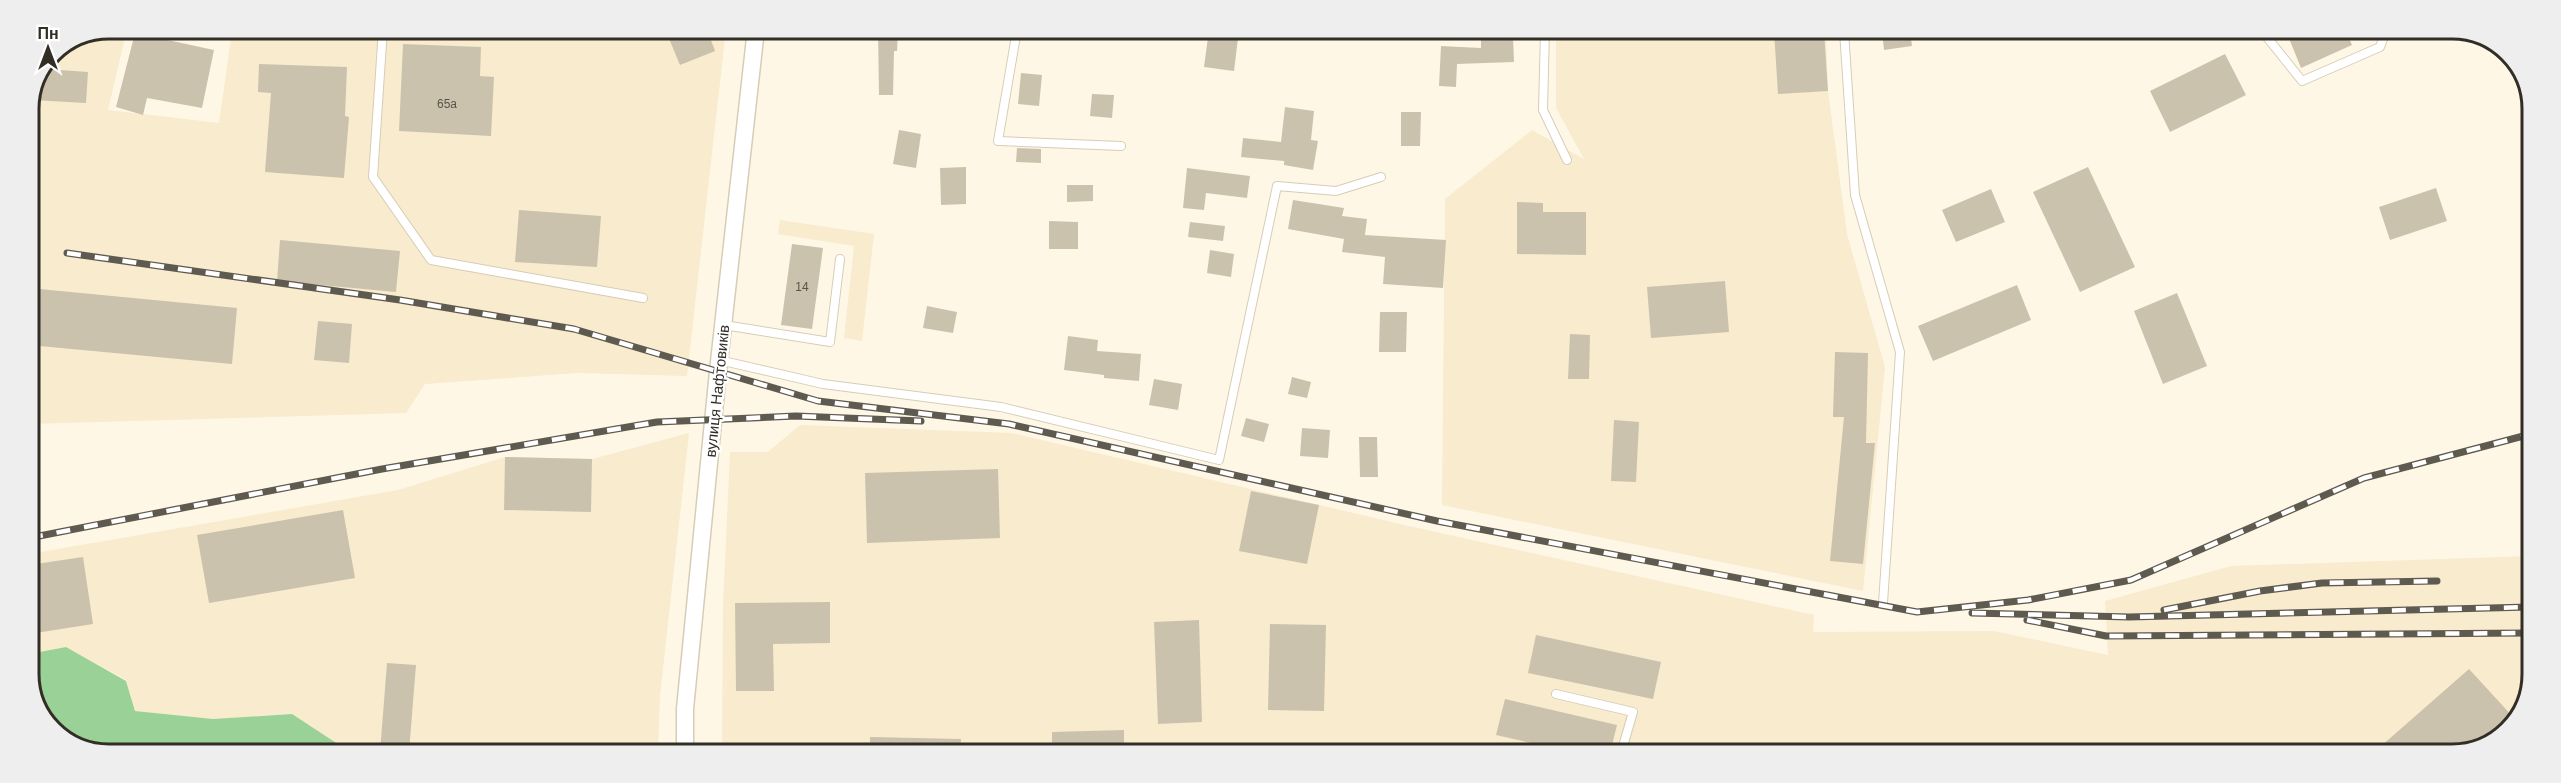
<svg xmlns="http://www.w3.org/2000/svg" width="2561" height="783" font-family="Arial,sans-serif">
<style>
.built{fill:#f8ebce}
.forest{fill:#99d196}
.building{fill:#cbc2ae}
.lines{fill:none;stroke-linecap:round;stroke-linejoin:round}
.service-casing{stroke:#d6cdb8;stroke-width:10}
.minor-casing{stroke:#d6cdb8;stroke-width:19}
.service{stroke:#fff;stroke-width:8}
.minor{stroke:#fff;stroke-width:16}
.rail-casing{stroke:#5f5a50;stroke-width:7}
.rail{stroke:#fff;stroke-width:4.5;stroke-dasharray:14;stroke-linecap:butt}
.labels{text-anchor:middle;dominant-baseline:central;stroke-width:5;stroke-linejoin:round;paint-order:stroke}
.number-label{font-size:12px;fill:#585348}
.street-label{font-size:15px;fill:#322e26;stroke:#fff}
.rim{fill:none;stroke:#322e26;stroke-width:3}
</style>
<rect width="100%" height="100%" fill="#fff7e6"/>
<path class="built" d="M110 29H127L108 110 219 123 231 38 237 29H726L687 376 578 373 425 384 406 413 29 424V109L52 52Z
M1556 30 1826 31 1828 91 1847 234 1885 367 1863 591 1442 505 1445 199 1532 130 1584 159 1556 108Z
M780 220 874 234 862 341 844 338 854 246 778 234Z
M800 425 1012 433 1409 526 1814 615 1813 632 1994 631 2108 655 2105 601 2231 566 2530 556V695L2501 738 2452 754 722 752 723 605 730 452H768Z
M689 433 660 696 658 752H350L291 714 213 719 135 711 126 680 66 647 29 654V554L398 490 505 457 592 459Z"/>
<path class="forest" d="M66 647 126 681 135 711 213 719 292 714 350 752H88L48 727 29 679V654Z"/>
<path class="building" d="M136 29H166L163 39 214 50 202 108 147 98 143 115 116 107Z
M665 29H707L715 51 680 65Z
M878 29H898L897 51H894L893 95H879Z
M1209 30H1239L1234 71 1204 67Z
M1774 31H1824L1828 91 1778 94Z
M1882 31H1910L1912 46 1884 50Z
M2286 31H2346L2352 45 2301 68Z
M1513 37 1514 62 1457 64 1456 87 1439 86 1441 46 1481 48V38Z
M403 44 481 47 480 76 494 77 491 136 399 131Z
M2225 54 2246 95 2170 132 2150 91Z
M259 64 347 67 345 116 349 117 344 178 265 172 271 93 258 92Z
M45 69 88 72 86 103 32 100Z
M1021 73 1042 75 1039 106 1018 104Z
M1092 94 1114 95 1112 118 1090 116Z
M1285 107 1314 111 1311 140 1318 141 1313 170 1284 165V161L1241 157 1243 138 1281 142Z
M1401 112H1421L1420 146H1401Z
M899 130 921 134 916 168 893 164Z
M1017 148 1041 149V163L1016 162Z
M966 167V204L941 205 940 168Z
M2088 167 2135 267 2080 292 2033 192Z
M1187 168 1250 176 1247 198 1206 193 1204 210 1183 208Z
M1067 185H1093V201L1067 202Z
M2436 188 2447 221 2390 240 2379 207Z
M1991 189 2005 222 1956 242 1942 210Z
M1293 200 1344 208 1342 216 1367 219 1365 235 1446 240 1443 288 1383 284 1385 257 1342 252 1344 239 1288 229Z
M1517 202 1543 203V212H1586V255L1517 254Z
M519 210 601 216 597 267 515 262Z
M1049 221 1078 222V249H1049Z
M1190 222 1225 226 1223 241 1188 237Z
M280 240 400 251 396 292 277 281Z
M792 244 823 248 812 329 781 325Z
M1210 250 1234 254 1231 277 1207 273Z
M1725 281 1729 332 1651 338 1647 287Z
M2017 285 2031 320 1933 361 1918 326Z
M29 288 237 308 232 364 29 345Z
M2177 293 2207 366 2163 384 2134 311Z
M927 306 957 312 953 333 923 328Z
M1380 312H1407L1406 352H1379Z
M318 321 352 324 349 363 314 360Z
M1570 334 1590 335 1589 379H1568Z
M1068 336 1098 340 1097 351 1141 354 1139 381 1104 378V375L1064 370Z
M1835 352 1868 353 1866 443H1875L1863 564 1830 561 1844 417H1833Z
M1292 377 1311 382 1307 398 1288 394Z
M1154 379 1182 384 1178 410 1149 405Z
M1246 418 1269 424 1264 442 1241 436Z
M1614 420 1639 422 1636 482 1611 481Z
M1302 428 1330 430 1328 458 1300 456Z
M1359 437H1377L1378 477H1360Z
M505 457 592 459 591 512 504 510Z
M998 469 1000 538 867 543 865 473Z
M1251 491 1319 505 1307 564 1239 551Z
M343 510 355 578 209 603 197 535Z
M83 557 93 624 29 634V565Z
M830 602V643L773 644 774 691H736L735 603Z
M1199 620 1202 722 1158 724 1154 622Z
M1270 624 1326 625 1324 711 1268 710Z
M1536 635 1661 662 1653 699 1528 673Z
M387 663 416 665 409 752H380Z
M2469 669 2514 718 2501 738 2452 754H2372Z
M1505 699 1617 725 1610 753H1575L1496 735Z
M1124 730V753H1052V732Z
M870 737 961 739 960 753H870Z"/>
<g class="lines">
<defs>
<path id="service" d="M383 29 373 177 431 260 643 298
M1017 30 998 141 1121 146
M1545 30 1543 110 1567 160
M1844 31 1855 195 1900 352 1883 603
M2262 31 2302 81 2380 47 2386 31
M724 325 830 342 840 259
M719 360 823 384 1001 407 1219 460 1277 186 1336 191 1381 177
M1556 694 1633 712 1621 753"/>
<path id="minor" d="M685 752V709L718 371 756 29"/>
</defs>
<use href="#service" class="service-casing"/>
<use href="#minor" class="minor-casing"/>
<use href="#service" class="service"/>
<use href="#minor" class="minor"/>
<defs>
<path id="rail" d="M67 253 400 300 574 329 818 401 1009 424 1437 521 1917 612 2028 600 2131 580 2364 478 2531 434
M29 538 382 469 657 422 796 416 921 421
M2164 610 2260 591 2322 583 2437 581
M1972 613 2129 617 2530 607
M2027 620 2106 636 2530 633"/>
</defs>
<use href="#rail" class="rail-casing"/>
<use href="#rail" class="rail"/>
</g>
<g class="labels">
<g class="number-label">
<text x="447" y="104">65а</text>
<text x="802" y="287">14</text>
</g>
<g class="street-label">
<text transform="translate(717 391) rotate(-84)">вулиця Нафтовиків</text>
</g>
</g>
<path d="M0 0H2561V783H0ZM109 39H2452A70 70 0 0 1 2522 109V674A70 70 0 0 1 2452 744H109A70 70 0 0 1 39 674V109A70 70 0 0 1 109 39Z" fill="#efeeee" fill-rule="evenodd"/>
<path class="rim" d="M109 39H2452A70 70 0 0 1 2522 109V674A70 70 0 0 1 2452 744H109A70 70 0 0 1 39 674V109A70 70 0 0 1 109 39Z"/>
<g transform="translate(48 48)" stroke="#ffffff" stroke-width="4.5" paint-order="stroke">
<path d="M0-4.5L10 22L0 15L-10 22Z" fill="#322e26"/>
<text y="-9" font-size="16" font-weight="bold" text-anchor="middle" fill="#322e26">Пн</text>
</g>
</svg>
